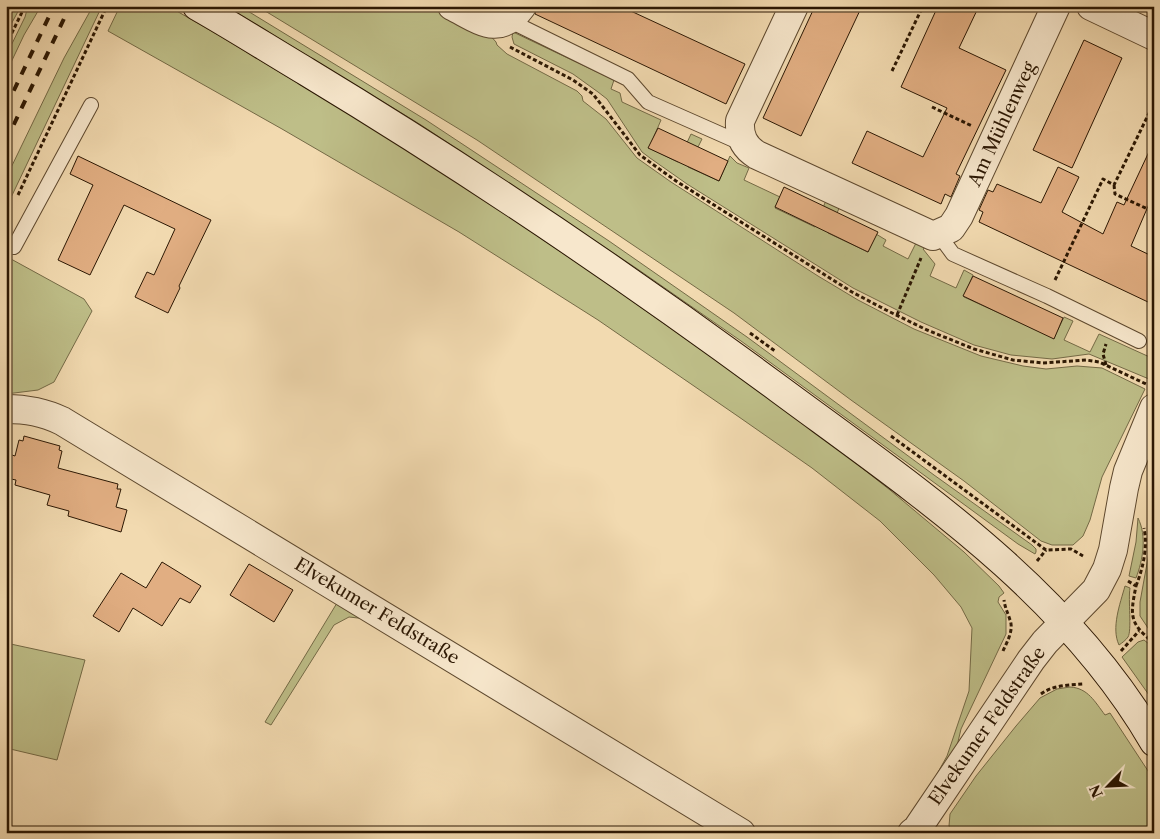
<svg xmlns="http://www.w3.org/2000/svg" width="1160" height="839" font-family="'Libre Caslon Text',serif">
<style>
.green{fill:#bebe88;stroke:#746a46}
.building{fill:#e1ae82;stroke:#2b1703}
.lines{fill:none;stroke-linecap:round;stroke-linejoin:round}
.service-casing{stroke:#5d482e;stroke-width:16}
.minor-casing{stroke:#5d482e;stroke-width:30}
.secondary-casing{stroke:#2b1703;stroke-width:30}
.path{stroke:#2b1703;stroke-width:3;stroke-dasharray:4 2.5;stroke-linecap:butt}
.service{stroke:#f7e7cc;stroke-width:14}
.minor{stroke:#f7e7cc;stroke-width:28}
.secondary{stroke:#f7e7cc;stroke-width:28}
.rail{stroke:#2b1703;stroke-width:4;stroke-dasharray:9 9;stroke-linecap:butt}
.labels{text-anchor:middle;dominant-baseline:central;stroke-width:4;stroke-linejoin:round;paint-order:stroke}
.street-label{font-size:18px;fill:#2b1703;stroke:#f7e7cc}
</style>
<rect width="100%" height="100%" fill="#f2dab0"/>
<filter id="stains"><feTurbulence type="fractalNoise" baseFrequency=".004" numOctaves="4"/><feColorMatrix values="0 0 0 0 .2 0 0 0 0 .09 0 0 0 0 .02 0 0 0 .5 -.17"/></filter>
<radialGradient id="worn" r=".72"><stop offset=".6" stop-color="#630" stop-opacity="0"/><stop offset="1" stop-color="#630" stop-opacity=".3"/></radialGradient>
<path class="green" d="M6 6H21L9 28Z
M28 6H41L24 35 6 73V56L25 17Z
M93 6H102L6 208V178L64 58Z
M120 6H168L220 36 380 133 498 209 611 286 810 427 890 490 964 552 999 586 1004 593 999 597 998 602 1006 615V634L961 729 957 746 922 801 947 756 969 691 972 628 961 607 934 575 880 521 812 468 739 417 598 320 459 232 282 129 108 31Z
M226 6H239L251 13 426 120 609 241 747 337 934 475 1032 545 1036 549V552L1035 554 1018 544 741 341 636 268 421 125Z
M257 6H432L488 33 496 42 497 45 507 54 577 91 582 96 583 101 606 119 637 158 671 182 818 276 858 300 914 329 981 356 1023 366 1046 369 1077 366 1102 368 1145 389 1102 477 1090 520 1083 536 1073 545H1052L1041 541 964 481 851 400 734 313 477 140Z
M513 32 614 80 611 89 620 93 622 102 661 120 649 148 678 162 691 134 702 139 688 167 719 181 730 156 737 163 749 168 744 180 780 197 775 208 815 227 827 198 841 204 828 233 868 252 876 234 886 240 883 246 908 259 917 241 927 246 923 249 935 264 930 276 956 288 964 270 973 275 964 297 1054 338 1064 317 1073 321 1064 340 1090 352 1099 334 1154 359V366L1149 379 1089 354 1052 359 1011 355 974 345 921 322 853 288 687 184 650 158 642 152 607 99 598 92 573 74 514 44 512 37Z
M6 259H11L84 299 92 311 54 382 38 390 6 394Z
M1154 509V637L1140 616V602L1150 547 1152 511Z
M1138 518C1147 536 1143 560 1136 578L1129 576 1136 542Z
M1125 586 1130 588C1128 599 1132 631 1128 637 1126 640 1122 643 1119 645 1111 628 1120 604 1125 586Z
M340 598 367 619 349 617 334 625 271 725 265 722Z
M1144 640 1154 648V702L1122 657 1138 642Z
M6 643 85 660 57 760 6 748Z
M1070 687C1088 688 1095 702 1105 715L1110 713 1154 780V833H952L949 826 950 814 976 776 1016 726 1040 698 1057 689Z"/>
<path class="building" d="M537 6H620L745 64 726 104 535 14Z
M815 6H862L801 136 763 118Z
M938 6H979L959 48 1006 70 956 174 960 176 951 197 945 194 941 204 852 163 867 131 923 157 947 108 901 87Z
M1084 40 1122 58 1072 168 1033 150Z
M658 128 728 161 719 181 648 148Z
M1154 141V207L1149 204 1131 246 1154 257V290L1148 302 979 222 983 212 979 210 988 190 993 192 997 184 1041 203 1058 167 1079 177 1062 212 1103 234 1117 202 1124 205Z
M78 156 211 220 179 286 180 288 168 313 135 297 147 272 154 275 175 229 124 205 90 275 58 260 93 185 70 174Z
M784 187 878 232 868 252 775 207Z
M973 276 1063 318 1054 339 963 296Z
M24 436 60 446 59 450 62 451 58 468 118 484 117 489H121L116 507 127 510 121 532 68 516 69 511 47 505 50 495 15 485 16 480 6 478V453L15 456 19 440 23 441Z
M162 562 201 586 190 603 180 598 162 626 133 608 119 632 93 616 121 573 146 588Z
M249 564 293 590 274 622 230 595Z"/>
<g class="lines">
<defs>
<path id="service" d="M510 21 628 79 648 102 734 140H742
M939 235 953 254 1047 296 1139 341
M14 247 91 105"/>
<path id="minor" d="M452 6C480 20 499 38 522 6
M794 6 740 121C739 136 744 147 757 155L933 236 951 228 959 216 1056 6
M1091 6 1154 36
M6 409C27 409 43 412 62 421L741 833
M912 833 917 829 1031 660 1045 642 1096 590 1107 569 1113 550 1124 488 1128 471 1154 408"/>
<path id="secondary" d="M197 6C234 27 270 50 307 72 469 170 626 276 779 389 917 491 1066 590 1154 742"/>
</defs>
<use href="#service" class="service-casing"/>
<use href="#minor" class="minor-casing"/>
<use href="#secondary" class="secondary-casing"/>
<path class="path" d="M6 45 25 6
M510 47 573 80 593 94 640 155 676 181 852 292 886 310 927 330 974 349 1013 360 1043 363 1086 360 1099 362 1146 384
M892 71 923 6
M932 107 972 126
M1114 185 1115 194 1152 211
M18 195 107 6
M1055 280 1103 179 1114 185 1154 103
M897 315 921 258
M750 333 775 351
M1106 365 1103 354 1106 344
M891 436 1046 550 1071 549 1083 556
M1037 561 1046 550
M1128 581 1136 586C1130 616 1129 623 1154 643
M1136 586C1143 568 1148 547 1144 528
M1003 651C1007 642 1014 630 1010 620 1008 613 1005 608 1004 600
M1121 651 1139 631
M1041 694C1053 685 1069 685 1083 684"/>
<use href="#service" class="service"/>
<use href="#minor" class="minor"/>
<use href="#secondary" class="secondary"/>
<path class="rail" d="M6 107 54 6
M6 141 70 6"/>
</g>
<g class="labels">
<g class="street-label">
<text transform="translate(1002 124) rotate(-65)">Am Mühlenweg</text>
<text transform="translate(377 611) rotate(31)">Elvekumer Feldstraße</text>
<text transform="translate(987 726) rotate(-55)">Elvekumer Feldstraße</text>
</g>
</g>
<rect width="1160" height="839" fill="none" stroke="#f2dab0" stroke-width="25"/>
<rect x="8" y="8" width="1145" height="824" fill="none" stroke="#2b1703" stroke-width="2.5"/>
<rect x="12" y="12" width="1135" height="814" fill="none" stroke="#2b1703"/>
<g transform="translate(1108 786) rotate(246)" stroke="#f7e7cc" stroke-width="4" paint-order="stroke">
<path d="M0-4L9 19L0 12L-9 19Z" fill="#2b1703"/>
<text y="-8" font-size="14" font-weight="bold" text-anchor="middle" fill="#2b1703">N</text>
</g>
<rect width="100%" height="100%" filter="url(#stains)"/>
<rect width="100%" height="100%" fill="url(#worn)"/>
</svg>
